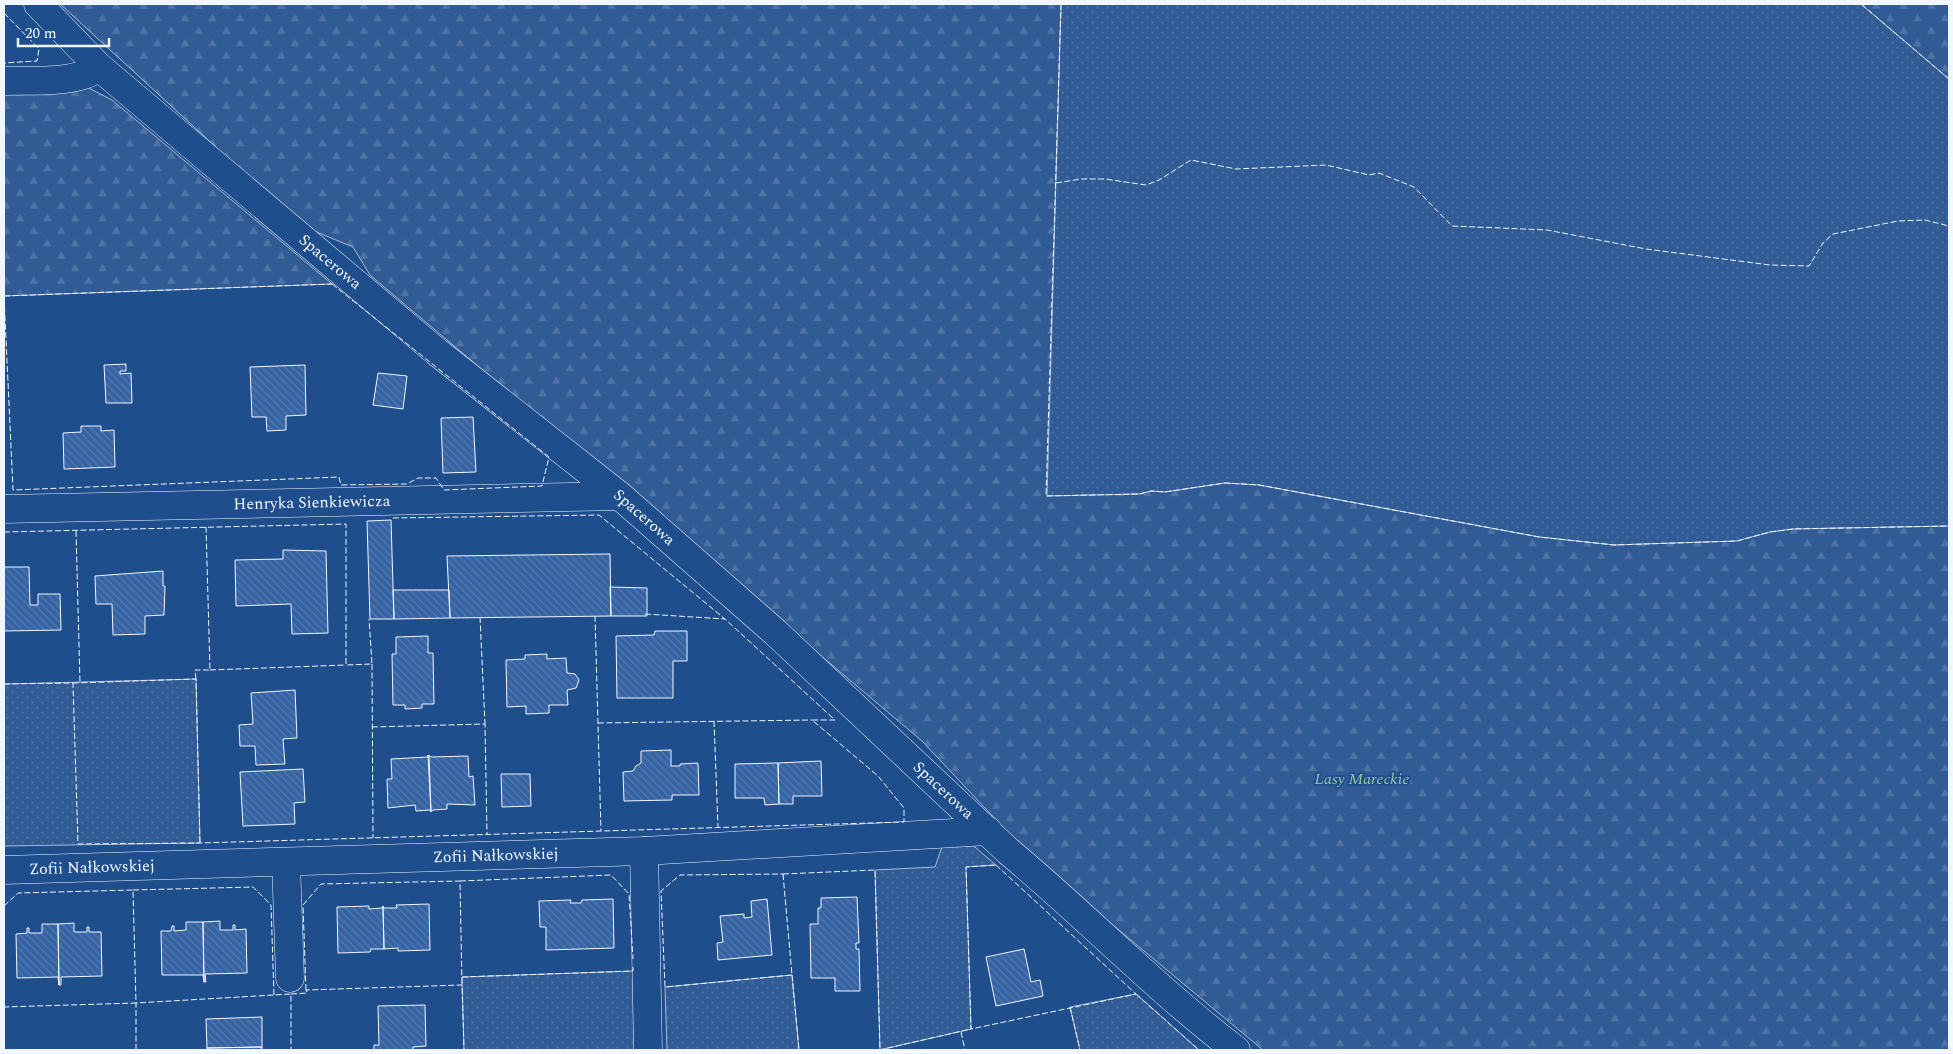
<svg xmlns="http://www.w3.org/2000/svg" width="1953" height="1054" font-family="Spectral,serif">
<style>
.grass{fill:url(#grass-dots);stroke:#a8bbd7}
.forest{fill:url(#forest-firs);stroke:#a8bbd7}
.building{fill:url(#building-back-hatch);stroke:#f2f6ff}
.lines{fill:none;stroke-linecap:round;stroke-linejoin:round}
.minor-casing{stroke:#f2f6ff;stroke-width:29}
.minor{stroke:#1f4e8c;stroke-width:28}
.fence{stroke:#f2f6ff;stroke-width:1;stroke-dasharray:6 2.5;stroke-linecap:butt}
.labels{text-anchor:middle;dominant-baseline:central;stroke-width:4;stroke-linejoin:round;paint-order:stroke}
.street-label{font-size:16px;fill:#f2f6ff;stroke:#1f4e8c}
.park-label{font-size:16px;font-style:italic;fill:#97c8a6;stroke:#1f4e8c}
</style>
<defs>
<pattern id="grass-dots" width="8" height="8" patternUnits="userSpaceOnUse" patternTransform="scale(1.25)"><rect width="8" height="8" fill="#305b95"/><path d="M2 2h.1M6 6h.1" fill="none" stroke="#4e73a5" stroke-width="1.8" stroke-linecap="round"/></pattern>
<pattern id="forest-firs" width="22" height="20" patternUnits="userSpaceOnUse" patternTransform="scale(1.25)"><rect width="22" height="20" fill="#305b95"/><path d="M5 1l3.5 6h-7zM16 11l3.5 6h-7z" fill="#4e73a5"/></pattern>
<pattern id="building-back-hatch" width="6" height="6" patternUnits="userSpaceOnUse" patternTransform="scale(1.25)"><rect width="6" height="6" fill="#3563a3"/><path d="M-1 5l2 2M0 0l6 6M5-1l2 2" fill="none" stroke="#537ab1"/></pattern>
</defs>
<rect width="100%" height="100%" fill="#1f4e8c"/>
<path class="grass" d="M1061 4H1861L1949 79V526L1793 529 1770 532 1737 541 1614 545 1539 537 1259 485 1225 483 1165 492 1151 491 1140 494 1046 496Z
M196 679 200 843 4 846V684Z
M944 841 969 842 996 865 966 867 971 1029 880 1050 875 870 935 867Z
M633 971 635 1050H464L462 977Z
M792 975 799 1050H667L665 987Z
M1136 994 1199 1050H1080L1070 1007Z"/>
<path class="forest" d="M60 4H1061L1047 496 1140 494 1151 491 1165 492 1225 483 1259 485 1539 537 1614 545 1737 541 1770 532 1793 529 1949 526V1050H1263L1030 856 922 741 370 275 353 247 302 226Z
M1861 4H1949V79Z
M87 87 112 100 332 284 4 296V90Z"/>
<path class="building" d="M126 364V371H120V374L131 373 132 403H106L104 365Z
M305 365 306 415 286 416V430L267 431 266 417H252L250 367Z
M378 373 407 376 403 409 373 405Z
M473 417 476 472 443 473 441 418Z
M81 426H101V431L114 430 115 467 64 469 63 433 81 432Z
M391 520 394 619H370L367 521Z
M283 550 326 551 328 633 292 634 291 604 236 606 235 560 283 559Z
M610 554 611 616 450 618 447 556Z
M4 567H29L30 605H38V594H60L61 630 4 631Z
M163 571V586H165L164 615 145 616V634L113 635 112 604H96L95 576Z
M610 587 647 588V616H611Z
M393 590H449L450 618 394 619Z
M655 631H687V661H673V698H617L616 636 654 635Z
M428 636V653H433L434 704H422V708L405 709V705H393L392 654H396V637Z
M547 654V659L566 658 567 673 575 674 579 680 576 688 567 690 568 705H549V713L526 714V706L507 707 506 660 525 659V655Z
M295 690 297 738 283 739 285 764 256 765 255 746H240L239 725 253 724 251 693Z
M671 750V766H680V764L698 763 699 795H672V800L624 801 623 772 633 771 636 766 641 763V751Z
M428 755 431 812 430 810 416 811 415 805 388 808 387 779H392L391 759 428 757Z
M429 755 431 757 468 756 469 777 473 776 475 805 447 804V809L433 810 431 812Z
M821 761 822 796H793V804H779L778 763Z
M778 763 779 804 765 805 764 798H735V764Z
M303 769 305 802 294 803 295 824 243 826 240 772Z
M501 774H530L531 806 502 807Z
M857 897 859 943H856V949H859L860 991H835V978H811L810 924H818V908H821V898Z
M613 899 614 948 546 950V927H540L539 901 571 900 570 903H581L582 900Z
M767 899 772 955 718 960 717 943 723 942 720 916 744 914V918L752 917 751 901Z
M429 904 430 950 398 951V948L384 949 383 906 384 908H397L396 905Z
M369 906V909L382 908 383 906 384 949H371L370 952 338 953 337 907Z
M220 921V930H233V925H235V930L246 929 247 973 205 974 206 982H204L203 922Z
M186 922H203L204 982 203 975H162L161 931H171L172 926H174V931L186 930Z
M74 923V932H87V927H89V932H101L102 976 61 977V985H59L58 924Z
M42 924H58L59 985 58 977 17 978 16 934 27 933V928H29V933H42Z
M1024 949 1031 982 1040 980 1043 996 996 1006 986 957Z
M425 1005 426 1046 413 1047V1050H374V1045H379L378 1006Z
M262 1017V1047L207 1048 206 1019Z
M262 1047V1050H207V1048Z"/>
<g class="lines">
<defs>
<g id="minor">
<path id="s1" d="M38 4 99 67 437 352 620 496 775 632 1008 851C1085 915 1156 989 1236 1050"/>
<path d="M4 81C31 80 78 84 99 67"/>
<path id="s2" d="M4 509 620 496"/>
<path d="M644 851 648 1050"/>
<path d="M286 862 290 978"/>
<path id="s3" d="M4 870 644 851 988 831"/>
</g>
</defs>
<use href="#minor" class="minor-casing"/>
<use href="#minor" class="minor"/>
<path class="fence" d="M1061 4 1046 496 1140 494 1151 491 1165 492 1225 483 1259 485 1539 537 1614 545 1737 541 1770 532 1793 529 1949 526
M1861 4 1949 79
M4 13 39 49 37 61 4 63
M1056 183 1081 179H1105L1146 185 1159 180 1191 160 1236 169 1326 165 1369 175 1379 173 1414 187 1452 226 1547 230 1646 249 1770 265 1809 266 1823 243 1833 234 1898 221 1925 220 1949 226
M332 284 549 457 542 486 444 490 436 478H418L407 484 341 485 339 477 13 490 4 296Z
M76 531 80 683
M4 532 346 524V665L372 664 369 619
M645 614 725 619
M595 616 601 831
M480 617 485 724
M372 664 373 838
M210 670 346 665
M196 679 195 670H210L206 527
M73 683 196 679 200 843
M4 684 73 683 78 844 200 843 904 822V808L878 776 812 720H835L725 619 599 515 391 518
M714 721 718 827
M598 723 812 720
M372 727 485 724 487 834
M996 865 1136 994 971 1029 966 867Z
M783 874 792 975 665 987 661 891 680 875Z
M783 874 875 870 880 1050
M460 881 611 875 629 894 633 959
M133 890 253 887 271 905 274 995
M4 906 18 893 133 890 136 1003 4 1007
M792 975 799 1050
M462 977 633 971V967
M306 990 303 905 321 884 460 881 462 985
M291 994 307 993 306 990 462 985 464 1050
M1136 994 1199 1050
M1070 1007 1080 1050
M961 1032 965 1050
M136 1050V1003L291 994V1050
M879 1050 971 1029"/>
</g>
<g class="labels">
<g class="street-label">
<text stroke="none"><textPath href="#s1" startOffset="390">Spacerowa</textPath></text>
<text stroke="none"><textPath href="#s2" startOffset="308">Henryka Sienkiewicza</textPath></text>
<text stroke="none"><textPath href="#s1" startOffset="795">Spacerowa</textPath></text>
<text stroke="none"><textPath href="#s1" startOffset="1200">Spacerowa</textPath></text>
<text stroke="none"><textPath href="#s3" startOffset="492">Zofii Nałkowskiej</textPath></text>
<text stroke="none"><textPath href="#s3" startOffset="88">Zofii Nałkowskiej</textPath></text>
</g>
<g class="park-label">
<text x="1362" y="779">Lasy Mareckie</text>
</g>
</g>
<rect width="1953" height="1054" fill="none" stroke="#f2f6ff" stroke-width="10"/>
<path d="M18 38v8h91v-8" fill="none" stroke="#f2f6ff" stroke-width="2.5"/>
<text x="25" y="38" font-size="15" fill="#f2f6ff" stroke="#1f4e8c" stroke-width="4" paint-order="stroke">20 m</text>
</svg>
